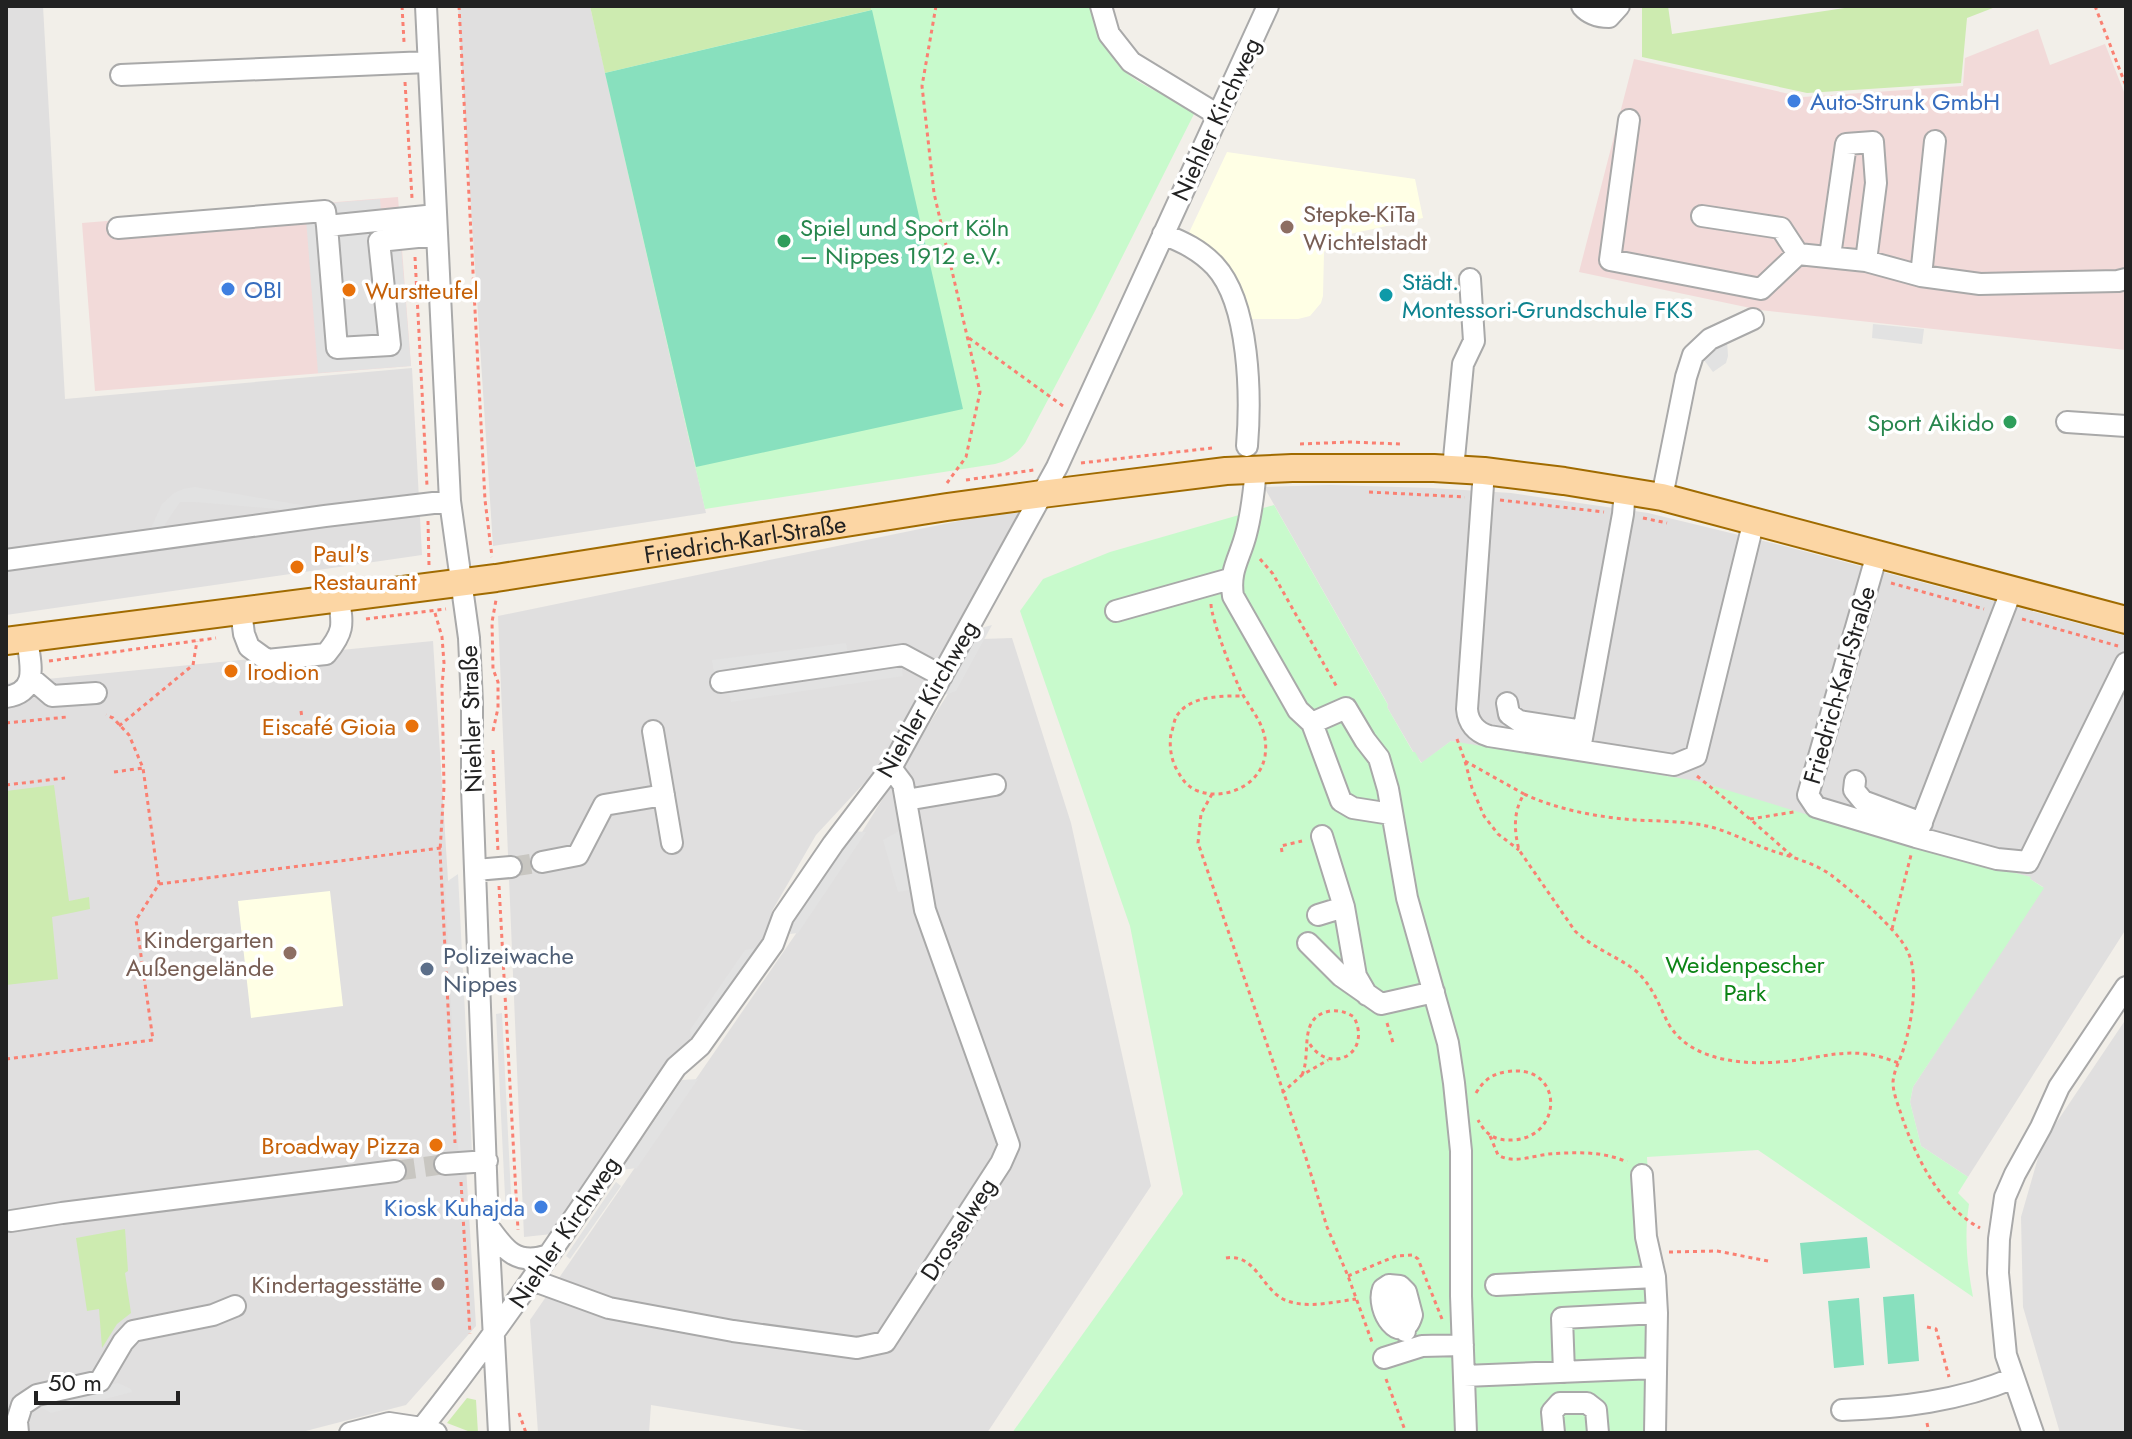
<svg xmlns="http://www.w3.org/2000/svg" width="2132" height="1439" font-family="Jost,sans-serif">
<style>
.residential{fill:#e0dfdf}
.commercial{fill:#f2dad9}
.education{fill:#ffffe5}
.grass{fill:#cdebb0}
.park{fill:#c8facc}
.pitch{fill:#88e0be}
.parking{fill:#e2e2e2}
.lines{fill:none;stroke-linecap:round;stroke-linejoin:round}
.minor-tunnel{stroke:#c8c6c1;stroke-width:20;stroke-dasharray:20 10;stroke-linecap:butt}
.minor-casing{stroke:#a9a9a9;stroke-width:24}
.major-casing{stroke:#a06b00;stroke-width:30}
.path{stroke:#fa8072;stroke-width:3;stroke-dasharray:4 4;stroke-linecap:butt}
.minor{stroke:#fff;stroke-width:20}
.major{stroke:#fcd6a4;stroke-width:26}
.shop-dot{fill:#3f7fe0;stroke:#fff;stroke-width:3}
.education-dot{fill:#8d6e63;stroke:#fff;stroke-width:3}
.leisure-dot{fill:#2e9e5b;stroke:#fff;stroke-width:3}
.food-dot{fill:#e8710a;stroke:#fff;stroke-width:3}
.culture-dot{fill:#0f9aa8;stroke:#fff;stroke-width:3}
.service-dot{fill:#5c6f8a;stroke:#fff;stroke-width:3}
.labels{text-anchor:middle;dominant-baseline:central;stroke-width:7;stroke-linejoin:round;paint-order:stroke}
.shop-label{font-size:24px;fill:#366cbe;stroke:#fff;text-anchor:start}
.street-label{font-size:24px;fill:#222;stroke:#fff}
.education-label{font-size:24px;fill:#785e54;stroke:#fff;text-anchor:end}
.leisure-label{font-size:24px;fill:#27864d;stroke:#fff;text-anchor:start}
.culture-label{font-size:24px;fill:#0d838f;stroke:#fff;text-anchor:start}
.food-label{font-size:24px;fill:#c56008;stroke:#fff;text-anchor:start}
.service-label{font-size:24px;fill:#4e5e75;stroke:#fff;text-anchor:start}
.park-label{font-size:24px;fill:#0c8416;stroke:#fff}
</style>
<rect width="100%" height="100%" fill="#f2efe9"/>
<path class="residential" d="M6 6H43L65 399 412 368 422 555 6 615Z
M458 6H590L706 513 493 546Z
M1330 485 1432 488 1511 493 1648 513 1784 546 2126 636V929L1968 1177 1921 1146 1910 1102 1913 1087 2043 887 2030 879V877L1451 741 1422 763 1414 753 1387 707 1388 705 1386 701 1264 487Z
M1022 508 881 765 816 835 772 911 767 941 552 1234 524 1237 498 616Z
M1012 638 1071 823 1151 1186 987 1433H822L651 1405 649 1433H538L530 1320 826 890 982 639Z
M433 641 476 1326 406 1405 298 1433H6V683Z
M2126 1019V1433H2060L2023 1307 2021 1217 2042 1144Z"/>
<path class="commercial" d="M2038 29 2050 65 2105 44 2126 97V350L1760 310 1579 272 1634 59 1803 97 1963 86 1965 58Z
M398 197 411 366 95 391 82 223Z"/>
<path class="education" d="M1227 152 1415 179 1423 218 1341 236 1333 240 1324 252 1323 296 1321 303 1310 316 1298 319H1243L1186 239Z
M330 891 343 1006 251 1018 238 901Z"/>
<path class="grass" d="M590 6H871L872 10 605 73Z
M1642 6H1668L1672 34 1858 6H1998L1967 18 1961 83 1807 93 1642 57Z
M54 785 69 901 89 897 90 909 52 917 58 979 6 985V791Z
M125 1229 128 1271 125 1273 131 1313 117 1324 102 1348 99 1309 87 1311 76 1238Z
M467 1398 476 1400 478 1433H473L447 1423Z"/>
<path class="park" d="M871 6H1091C1111 78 1134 80 1196 110L1095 311 1025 443C1017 454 1008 461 995 464L705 509 605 73 871 10Z
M1274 505 1388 705 1387 707 1413 752H1415L1421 763 1451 741 1697 781 1920 849 2031 877 2030 879 2044 888 1913 1087 1910 1102 1921 1146 1968 1177 1958 1193 1969 1204C1964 1235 1967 1265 1973 1297L1758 1150 1647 1157 1662 1433H1012L1183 1194 1130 926 1020 611 1043 579 1110 552Z"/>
<path class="pitch" d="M872 10 963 409 696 467 605 73Z
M1867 1237 1870 1268 1803 1274 1800 1243Z
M1914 1294 1919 1361 1888 1364 1883 1297Z
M1859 1298 1864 1365 1834 1368 1828 1301Z"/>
<path class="parking" d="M380 199 381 210 398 209 411 366 318 373 305 205Z
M1873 324 1924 329 1922 344 1872 338Z
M1727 341 1728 356 1726 363 1713 372 1704 360 1710 351Z
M195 487 313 507V512L195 502H180L157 536 147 537 162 504 174 493 183 489Z
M992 625 956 691 939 697 974 630Z
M846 643 848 653 899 646 903 676 731 702 728 689 717 691 712 660Z
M901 830 914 889 898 892 883 840Z
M852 831 866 832 798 933 790 934 796 913Z
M458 874 472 1152 459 1162 445 883Z
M762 947 702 1035 691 1037 690 1030 745 950Z
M502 1013 512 1215 506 1216 496 1014Z
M698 1079 637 1168 621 1170 682 1080Z
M616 1182 621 1186 570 1259 566 1256Z
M118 1383 131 1389 132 1392 51 1413 39 1406 43 1401Z"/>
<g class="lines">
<path class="minor-tunnel" d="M511 867 542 862
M395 1171 445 1164"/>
<defs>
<path id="minor" d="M426 6 450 501 469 638 472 703V788L488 1226 499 1433
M1101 6 1109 34 1131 62 1218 115
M1582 6C1589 14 1598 17 1609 17L1619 6
M121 75 428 62
M1629 120 1610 260 1761 289 1798 254 1866 261 1921 276 1980 284 2118 281 2126 279
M436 215 327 226 337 348 390 345 379 241 437 235
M1702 216 1781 228 1798 254
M118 228 325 211 327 226
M1163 234C1183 242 1200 250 1215 266 1250 304 1251 397 1247 446
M1830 256 1846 144 1873 142 1876 183 1866 261
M1921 276 1935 141
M2067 422 2126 426
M1256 469C1254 491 1252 512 1246 534 1240 558 1229 570 1233 596L1298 710 1312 723
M1453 469 1463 364 1474 341 1470 279
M1484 471 1467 709C1468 723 1476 732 1489 736L1674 765 1696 756 1754 520
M1662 497 1686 377 1693 355 1710 339 1753 319
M1877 554 1808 795 1816 807 1916 837 2012 589
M6 560 325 516 450 501
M241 611 244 634 249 647 267 660 326 654C344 632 343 626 339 599
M1116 611 1230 579
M31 678 52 696 96 693
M721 682 903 655 942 676
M6 697C40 692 30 663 27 638
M1507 703 1509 714 1519 721 1583 731
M653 731 672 843
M1580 749 1623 514 1625 491
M1855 781 1854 790 1863 801 1922 823
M906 800 995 785
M1391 814 1353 808 1341 801 1312 723 1346 708 1365 740 1379 758 1388 789 1407 898 1448 1043 1454 1083 1461 1151V1296L1466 1433
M1322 836 1344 907 1356 976 1367 995
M1916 837 1997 859 2028 862 2126 663
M542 862 578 855 604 805 664 795
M476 870 511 867
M1318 915 1344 907
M1308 943 1341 976 1381 1004 1434 992
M445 1164 487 1161
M1642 1175 1646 1237 1655 1277 1657 1313 1655 1433
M11 1221 62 1213 395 1171
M488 1226C505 1250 516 1266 549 1255
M532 1280 609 1308 733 1331 857 1348 885 1342 1001 1163 1009 1145 925 910 903 784 891 768
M1389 1285 1400 1286 1406 1292 1412 1315C1402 1349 1375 1310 1383 1289L1389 1285 1404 1327 1405 1331
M1496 1285 1655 1277
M1384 1358 1422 1346 1463 1345
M1564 1372 1562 1318 1657 1313
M1464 1376 1656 1368
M1842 1410C1900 1408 1959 1401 2014 1378
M18 1433 17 1421 22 1405 37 1395 100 1381 123 1342 133 1331 213 1315 235 1306
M350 1433 389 1423 422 1428 436 1433
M418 1433C511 1316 592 1191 676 1067L700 1046 773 944 783 917 833 844 891 768 1057 467 1268 6
M1554 1433 1552 1412 1560 1403H1587L1596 1410 1598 1433
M2033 1433 2006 1355 1998 1273 1999 1239 2005 1197 2015 1174 2041 1127 2059 1087 2126 987"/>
<g id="major">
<path id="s1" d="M6 641 496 578 947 507 1042 494 1226 471 1292 468H1434L1484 471 1564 481 1662 497 2126 620"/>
</g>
</defs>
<use href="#minor" class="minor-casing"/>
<use href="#major" class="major-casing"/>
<path class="path" d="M402 6 404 42
M459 6 485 500 492 557
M936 6 922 86 934 193 980 392 966 457 947 483
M2095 6 2126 86
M405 82 412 198
M415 257 427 486
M969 338 1063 406
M1300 444 1350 442 1400 444
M1081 463 1212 448
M966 480 1034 470
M1369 492 1465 497
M1500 500 1604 512
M1643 518 1667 523
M428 521 429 565
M1260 559 1273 574 1338 689
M1891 583 1984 609
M1211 604C1211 618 1234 679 1243 695 1255 716 1269 729 1265 756 1260 786 1224 801 1198 791 1187 787 1182 779 1177 770 1171 760 1169 745 1171 734 1173 729 1174 721 1176 717 1189 695 1222 696 1243 696
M435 613 442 637 444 663 442 686 444 787 440 851 455 1143
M366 619 446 609
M2022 619 2118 646
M49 661 216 638
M301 711 302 718
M6 723 67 717
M119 726 193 665 197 641
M493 731 498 708V682L493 669 492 622 496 600
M1457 739 1465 761 1472 788 1484 816 1498 834 1519 850
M493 750 498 851
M1465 761 1524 794
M114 772 143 768
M1697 776 1750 819 1792 856
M6 785 65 778
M1212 794 1201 814 1198 843 1306 1158 1327 1227 1348 1276 1372 1342
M1750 819 1794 812
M1282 852 1281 846 1302 841
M159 884 441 848
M499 886 518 1230
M1892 929 1911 855
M1387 1023 1394 1046
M6 1059 153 1040 136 920 159 884 143 768 129 735 113 718 106 715
M1898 1063C1850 1043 1825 1059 1778 1062 1740 1065 1689 1060 1668 1023 1659 1005 1652 985 1636 971 1617 956 1594 949 1575 931L1519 850C1514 830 1513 812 1524 794 1558 810 1598 817 1635 820 1657 821 1680 821 1702 825 1725 829 1748 842 1770 850 1790 857 1813 862 1831 875 1853 892 1897 928 1908 952 1919 976 1912 1022 1904 1047 1901 1059 1894 1069 1893 1082 1893 1092 1897 1102 1900 1111 1914 1154 1939 1206 1980 1228
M1302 1075C1312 1053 1297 1017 1330 1011 1339 1010 1346 1012 1354 1017 1373 1056 1327 1076 1308 1041
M1282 1093 1302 1075 1328 1060
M1476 1093C1483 1081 1492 1074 1505 1072 1564 1061 1565 1137 1513 1140 1495 1141 1486 1135 1478 1120
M1490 1136 1498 1155C1513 1164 1532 1156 1549 1154 1575 1152 1603 1151 1627 1162
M461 1182 470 1334
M1669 1252 1717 1251 1768 1261
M1226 1258C1256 1253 1262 1290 1285 1300 1306 1309 1334 1302 1356 1299
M1348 1276 1396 1256 1413 1255 1418 1259 1442 1319
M1927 1327 1936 1329 1949 1377
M1386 1379 1406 1433
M519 1413 526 1433
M1927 1423 1929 1433"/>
<use href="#minor" class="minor"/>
<use href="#major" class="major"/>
</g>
<g class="shop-dot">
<circle cx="1794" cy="101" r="8"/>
<circle cx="228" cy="289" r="8"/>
<circle cx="541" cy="1207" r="8"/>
</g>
<g class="education-dot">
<circle cx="1287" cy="227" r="8"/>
<circle cx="290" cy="953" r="8"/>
<circle cx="438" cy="1284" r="8"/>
</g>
<g class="leisure-dot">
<circle cx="784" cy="241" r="8"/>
<circle cx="2010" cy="422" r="8"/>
</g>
<g class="food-dot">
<circle cx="349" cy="290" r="8"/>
<circle cx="297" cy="567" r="8"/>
<circle cx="231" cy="671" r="8"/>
<circle cx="412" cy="726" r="8"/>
<circle cx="436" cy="1145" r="8"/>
</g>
<circle class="culture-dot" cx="1386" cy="295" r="8"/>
<circle class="service-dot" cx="427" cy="969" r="8"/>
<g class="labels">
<g class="shop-label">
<text x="1810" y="101">Auto-Strunk GmbH</text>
<text x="244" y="289">OBI</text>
<text x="525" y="1207" text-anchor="end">Kiosk Kuhajda</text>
</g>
<g class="street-label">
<text transform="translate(1216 119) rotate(-65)">Niehler Kirchweg</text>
<text stroke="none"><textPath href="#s1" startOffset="746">Friedrich-Karl-Straße</textPath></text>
<text transform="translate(1839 685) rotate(-74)">Friedrich-Karl-Straße</text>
<text transform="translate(927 699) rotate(-60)">Niehler Kirchweg</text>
<text transform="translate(471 719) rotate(-92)">Niehler Straße</text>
<text transform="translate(958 1229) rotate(-57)">Drosselweg</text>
<text transform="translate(564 1232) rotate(-56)">Niehler Kirchweg</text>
</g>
<g class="education-label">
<text x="1303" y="213" text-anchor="start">Stepke-KiTa<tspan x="1303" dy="28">Wichtelstadt</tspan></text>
<text x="274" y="939">Kindergarten<tspan x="274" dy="28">Außengelände</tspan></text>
<text x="422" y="1284">Kindertagesstätte</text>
</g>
<g class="leisure-label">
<text x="800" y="227">Spiel und Sport Köln<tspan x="800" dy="28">– Nippes 1912 e.V.</tspan></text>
<text x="1994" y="422" text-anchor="end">Sport Aikido</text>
</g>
<g class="culture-label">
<text x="1402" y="281">Städt.<tspan x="1402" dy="28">Montessori-Grundschule FKS</tspan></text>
</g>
<g class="food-label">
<text x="365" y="290">Wurstteufel</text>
<text x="313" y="553">Paul's<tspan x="313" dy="28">Restaurant</tspan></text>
<text x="247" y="671">Irodion</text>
<text x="396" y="726" text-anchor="end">Eiscafé Gioia</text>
<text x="420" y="1145" text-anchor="end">Broadway Pizza</text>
</g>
<g class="service-label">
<text x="443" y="955">Polizeiwache<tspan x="443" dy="28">Nippes</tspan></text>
</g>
<g class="park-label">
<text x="1745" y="964">Weidenpescher<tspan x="1745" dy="28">Park</tspan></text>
</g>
</g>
<rect width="2132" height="1439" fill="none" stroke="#222222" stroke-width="16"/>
<path d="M36 1391v12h142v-12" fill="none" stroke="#222222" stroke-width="4"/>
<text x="48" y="1391" font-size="24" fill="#222222" stroke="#ffffff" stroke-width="6" paint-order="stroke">50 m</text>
</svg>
